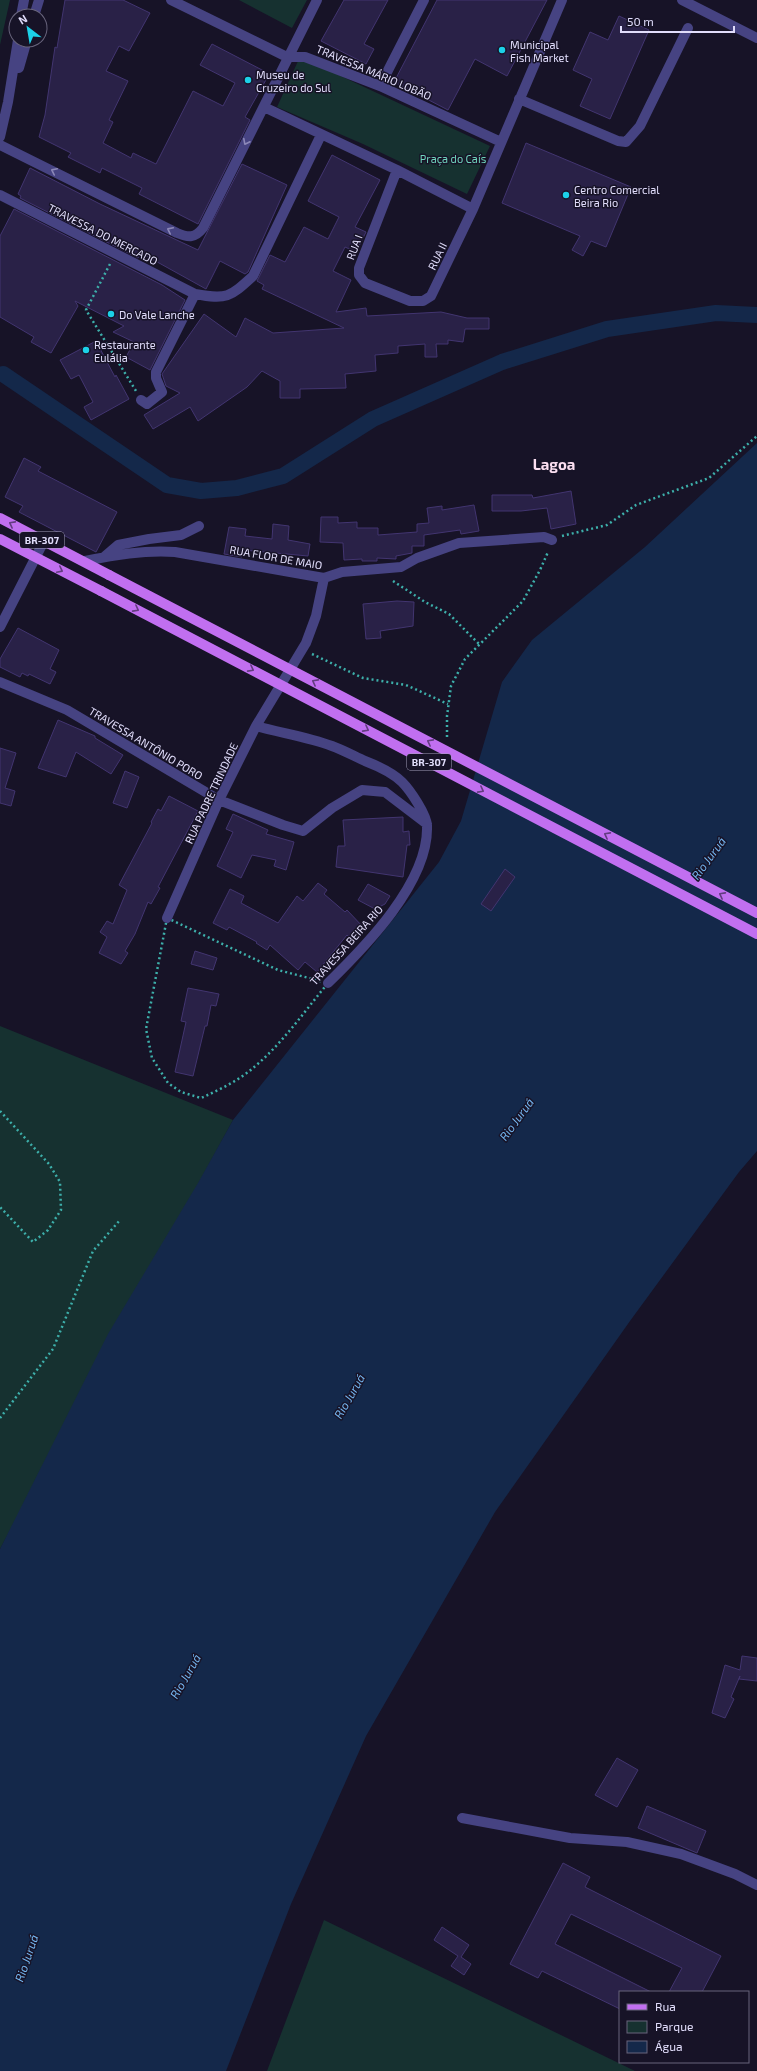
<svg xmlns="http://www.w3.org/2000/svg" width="757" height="2071" font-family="'Exo 2',sans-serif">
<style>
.green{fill:#163130}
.water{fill:#14284a}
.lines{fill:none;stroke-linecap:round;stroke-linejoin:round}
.canal{stroke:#14284a;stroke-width:16}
.building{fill:#292147;stroke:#423570}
.path{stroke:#3dafaa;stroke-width:2.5;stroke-dasharray:2 3;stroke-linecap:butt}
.minor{stroke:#464382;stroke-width:10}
.major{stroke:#c16ff0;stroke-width:10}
.major-bridge{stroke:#c16ff0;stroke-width:10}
.oneway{stroke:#8c88b8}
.oneway2{stroke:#633c81}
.poi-dot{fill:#1cd1e8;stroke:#171327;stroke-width:1.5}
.labels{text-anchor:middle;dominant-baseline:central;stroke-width:3;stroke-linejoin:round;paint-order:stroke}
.shield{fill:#171327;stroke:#a4a0bb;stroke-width:1}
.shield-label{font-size:10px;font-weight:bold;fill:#e1ddfb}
.poi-label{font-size:11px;fill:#e1ddfb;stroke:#171327;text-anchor:start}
.street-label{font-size:11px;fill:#e1ddfb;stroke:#171327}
.park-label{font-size:11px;fill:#6fd5bd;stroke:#171327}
.water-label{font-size:12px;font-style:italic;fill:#75b6f1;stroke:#171327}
.district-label{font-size:15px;font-weight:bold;fill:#fcdff1;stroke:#171327}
</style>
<rect width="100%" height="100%" fill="#171327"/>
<path class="green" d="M0 0H10L0 45Z
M239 0H307L292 28Z
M299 59 313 63 490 146 467 194 363 144 277 107Z
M0 1026 233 1120 0 1549Z
M324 1920 635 2071H267Z"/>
<path class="water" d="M757 443V1151L739 1172 630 1321 495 1512 366 1736 291 1904 226 2071H0V1549L108 1334 198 1183 233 1120 439 862 461 821 502 682 532 640 645 547Z"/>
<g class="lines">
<path class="canal" d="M3 374 167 485 201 491 237 488 283 476 373 419 502 362 607 329 716 313 757 315"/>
</g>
<path class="building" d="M65 0H123L150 13 129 51 119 46 106 71 128 81 109 120 113 122 103 143 131 158 133 153 156 164 193 91 223 106 235 83 200 65 212 44 264 71 267 78 245 117 250 120 198 224 139 194 142 188 102 168 100 173 68 157 71 153 39 137 45 115 55 47 57 48Z
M344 0H388L364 44 374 49 366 64 321 41Z
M437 0H547L507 76 475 59 448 110 394 82Z
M619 16 649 30 610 119 580 106 592 79 573 70 590 32 608 40Z
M526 143 631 187 606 247 591 241 583 256 572 250 580 236 502 203Z
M332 155 380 180 355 227 366 232 356 252 345 247 333 271 351 280 336 312 366 308 367 316 441 312 467 318H489V329H465L463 342 448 340V344H436L437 357H425V344L398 346V353L375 355 376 371 345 374 346 388 300 389V398H280V381L262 371 247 387 198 421 190 407 153 429 144 415 180 393 166 386 162 374 204 314 236 337 245 318 273 333 344 328 262 289 264 285 257 281 270 255 285 262 304 227 328 239 339 217 308 201Z
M242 164 287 185 248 272 245 274 220 261 206 289 141 253 138 258 20 198 21 196 18 194 30 168 100 204 198 250Z
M14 209 162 285 185 300 150 370 126 357 134 342 113 332 124 326 75 301 78 306 51 353 31 342 34 337 0 317V236Z
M96 341 115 377 116 375 129 399 91 420 84 407 93 402 79 375 71 379 60 360Z
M24 458 41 467 38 471 117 512 96 552 19 512 23 506 5 497Z
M571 491 576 524 551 529 547 508 521 511H492V495H532L533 498Z
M474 505 479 531 461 534 460 530 424 535V546H412V553L396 556V559L377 558V561H362V559L344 560 343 543 320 542 321 517H338V523L357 522V528H378V535L417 532V524L429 523 427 508 442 506V510Z
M273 524 289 526 288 540 310 544 308 556 243 550 242 557 224 554 229 527 246 529 245 536 272 539Z
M397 601 414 602 413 626 380 631 381 638 366 639 363 604Z
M18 628 59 650 50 669 56 672 50 684 29 674 28 676 22 673 20 677 0 667V659Z
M58 720 95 736V738L123 755 111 774 76 752 66 777 38 768Z
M0 748 16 753 5 788 15 791 11 806 0 803Z
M125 771 139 777 127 808 113 803Z
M169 796 198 811 158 887 160 888 151 904 148 902 135 934 125 951 128 953 121 964 99 953 107 937 100 932 107 921 113 924 127 890 119 885 152 823 151 822 158 809 161 811Z
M233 814 268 830 266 834 294 842 286 870 274 866 276 860 252 855 241 878 217 866 233 832 226 829Z
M403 817V832L409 831 410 845H407L403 877 336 867 338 846H345L343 820Z
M505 869 515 877 491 911 481 904Z
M318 883 327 890 324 894 345 912 347 910 364 928 352 940 347 935 317 972 305 962 298 970 270 945 267 950 256 943 257 942 229 927 227 930 213 923 230 889 244 896 241 903 278 923 297 896 303 901Z
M368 884 390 896 385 904 375 909 358 900Z
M195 951 217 958 213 970 191 964Z
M188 988 219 994 216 1006 211 1005 207 1026H205L193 1076 175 1072 186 1022 181 1021Z
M742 1656 757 1658V1681L739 1679 740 1676 731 1697 734 1699 725 1718 712 1713 725 1665 740 1670Z
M617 1758 638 1770 617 1807 595 1795Z
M647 1806 706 1831 697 1853 638 1828Z
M563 1863 590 1877 585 1887 721 1956 702 1992H669L682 1968 571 1914 555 1944 651 1992H620V2009L542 1971 538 1978 510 1964Z
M442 1927 469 1945 461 1957 471 1964 464 1975 451 1966 458 1956 434 1940Z"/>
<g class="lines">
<path class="path" d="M110 264 86 310 136 391
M562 536 607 525 636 505 709 478 757 436
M393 581 425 602 449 614 479 644
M312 654 363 678 406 685 448 704
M447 737V716L451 686 465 659 523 601 540 570 548 552
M167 918 278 970 328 983C304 1012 282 1044 253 1068 238 1081 219 1090 201 1098L181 1092 168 1083 152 1058 146 1029Z
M0 1111 49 1164 60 1182 61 1210 48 1230 33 1242 0 1207
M0 1418 53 1349 93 1251 120 1220"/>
<path class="minor" d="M171 0 287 57H305L380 86 501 142
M682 0 757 38
M21 16 24 0
M34 16 39 0
M19 68 27 40
M380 86 424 0
M519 99 618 141 626 142 640 126 688 28
M264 107 397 170 473 209
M0 137 8 102 18 40
M0 145 177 233C189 238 195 238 203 228L317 0
M397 170 359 268V275L365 283 410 301H423L431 296 473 209 562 0
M0 195 195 294C227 300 230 297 253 276L321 135
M141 400 147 404 162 392 156 378V372L195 294
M104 557 118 545 149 539 181 535 199 526
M85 561C115 555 143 550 175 552L324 578 342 572 401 567 417 558 459 543 544 537 552 540
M0 627 44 541
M0 682 67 710 219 800 283 825 303 831 332 808 362 790 385 792 427 824
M256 726C281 733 308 737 332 746 343 750 354 756 365 761 378 766 392 772 402 782 410 790 427 815 427 826 429 882 365 947 328 983
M167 918 219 800 256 726 306 643 316 616 324 578
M462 1818 570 1838 627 1842 681 1854 735 1874 757 1885"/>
<path class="major" d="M0 518 109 575
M0 539 101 591"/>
<path class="major-bridge" d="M109 575 757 913
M101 591 757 934"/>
</g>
<defs><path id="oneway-chevron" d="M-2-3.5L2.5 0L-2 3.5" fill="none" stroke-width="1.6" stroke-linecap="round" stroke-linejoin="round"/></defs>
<g class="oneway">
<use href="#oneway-chevron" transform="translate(246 142) rotate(117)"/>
<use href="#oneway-chevron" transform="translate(54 171) rotate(-154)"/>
<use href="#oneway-chevron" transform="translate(170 230) rotate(-154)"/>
</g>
<g class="oneway2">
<use href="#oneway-chevron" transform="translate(12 524) rotate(-152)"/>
<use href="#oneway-chevron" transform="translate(60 570) rotate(27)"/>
<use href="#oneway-chevron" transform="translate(136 609) rotate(28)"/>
<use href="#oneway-chevron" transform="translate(251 669) rotate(28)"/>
<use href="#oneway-chevron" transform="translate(315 682) rotate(-152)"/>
<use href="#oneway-chevron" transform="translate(366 729) rotate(28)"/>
<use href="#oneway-chevron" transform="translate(430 742) rotate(-152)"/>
<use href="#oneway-chevron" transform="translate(481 790) rotate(28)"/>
<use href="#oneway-chevron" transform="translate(607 835) rotate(-152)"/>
<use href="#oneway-chevron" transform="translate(722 895) rotate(-152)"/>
</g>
<g class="poi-dot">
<circle cx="502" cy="50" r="4"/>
<circle cx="248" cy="80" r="4"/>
<circle cx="566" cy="195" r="4"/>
<circle cx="111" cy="314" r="4"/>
<circle cx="86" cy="350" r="4"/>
</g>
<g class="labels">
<g class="shield">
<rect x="20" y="532" width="44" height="16" rx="3"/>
<rect x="407" y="754" width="44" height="16" rx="3"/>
</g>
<g class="shield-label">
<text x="42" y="540">BR-307</text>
<text x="429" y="762">BR-307</text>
</g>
<g class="poi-label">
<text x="510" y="44">Municipal<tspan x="510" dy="13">Fish Market</tspan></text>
<text x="256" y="74">Museu de<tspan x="256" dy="13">Cruzeiro do Sul</tspan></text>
<text x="574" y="189">Centro Comercial<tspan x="574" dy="13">Beira Rio</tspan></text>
<text x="119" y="314">Do Vale Lanche</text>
<text x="94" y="344">Restaurante<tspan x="94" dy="13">Eulália</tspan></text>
</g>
<g class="street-label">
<text transform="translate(374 72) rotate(23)">TRAVESSA MÁRIO LOBÃO</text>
<text transform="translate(103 234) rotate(27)">TRAVESSA DO MERCADO</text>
<text transform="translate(354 247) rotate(-69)">RUA I</text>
<text transform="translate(437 256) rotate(-64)">RUA II</text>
<text transform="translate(276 557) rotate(10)">RUA FLOR DE MAIO</text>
<text transform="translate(146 743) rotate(31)">TRAVESSA ANTÔNIO PORO</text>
<text transform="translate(211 793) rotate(-65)">RUA PADRE TRINDADE</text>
<text transform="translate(346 945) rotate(-48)">TRAVESSA BEIRA RIO</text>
</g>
<g class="park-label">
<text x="453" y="158">Praça do Caís</text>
</g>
<g class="water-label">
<text transform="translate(708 858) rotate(-54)">Rio Juruá</text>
<text transform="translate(516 1119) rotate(-54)">Rio Juruá</text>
<text transform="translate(349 1396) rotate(-60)">Rio Juruá</text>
<text transform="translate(185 1676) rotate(-60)">Rio Juruá</text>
<text transform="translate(26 1958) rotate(-71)">Rio Juruá</text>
</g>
<g class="district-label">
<text x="554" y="464">Lagoa</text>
</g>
</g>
<rect x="619" y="1991" width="130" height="72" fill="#171327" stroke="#68647c"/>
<rect x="627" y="2004" width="20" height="6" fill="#c16ff0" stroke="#68647c"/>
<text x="655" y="2011" font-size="12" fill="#e1ddfb">Rua</text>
<rect x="627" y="2021" width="20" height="12" fill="#163130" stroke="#68647c"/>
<text x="655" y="2031" font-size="12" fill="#e1ddfb">Parque</text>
<rect x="627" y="2041" width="20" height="12" fill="#14284a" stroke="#68647c"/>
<text x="655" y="2051" font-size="12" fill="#e1ddfb">Água</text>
<g transform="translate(28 28) rotate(329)"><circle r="19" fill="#171327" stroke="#68647c"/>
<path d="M0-3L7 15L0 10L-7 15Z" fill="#1cd1e8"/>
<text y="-6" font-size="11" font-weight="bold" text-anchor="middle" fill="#e1ddfb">N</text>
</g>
<path d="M621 26v6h113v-6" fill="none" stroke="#e1ddfb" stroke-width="2"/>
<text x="627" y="26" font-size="12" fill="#e1ddfb" stroke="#171327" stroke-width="3" paint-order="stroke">50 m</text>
</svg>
